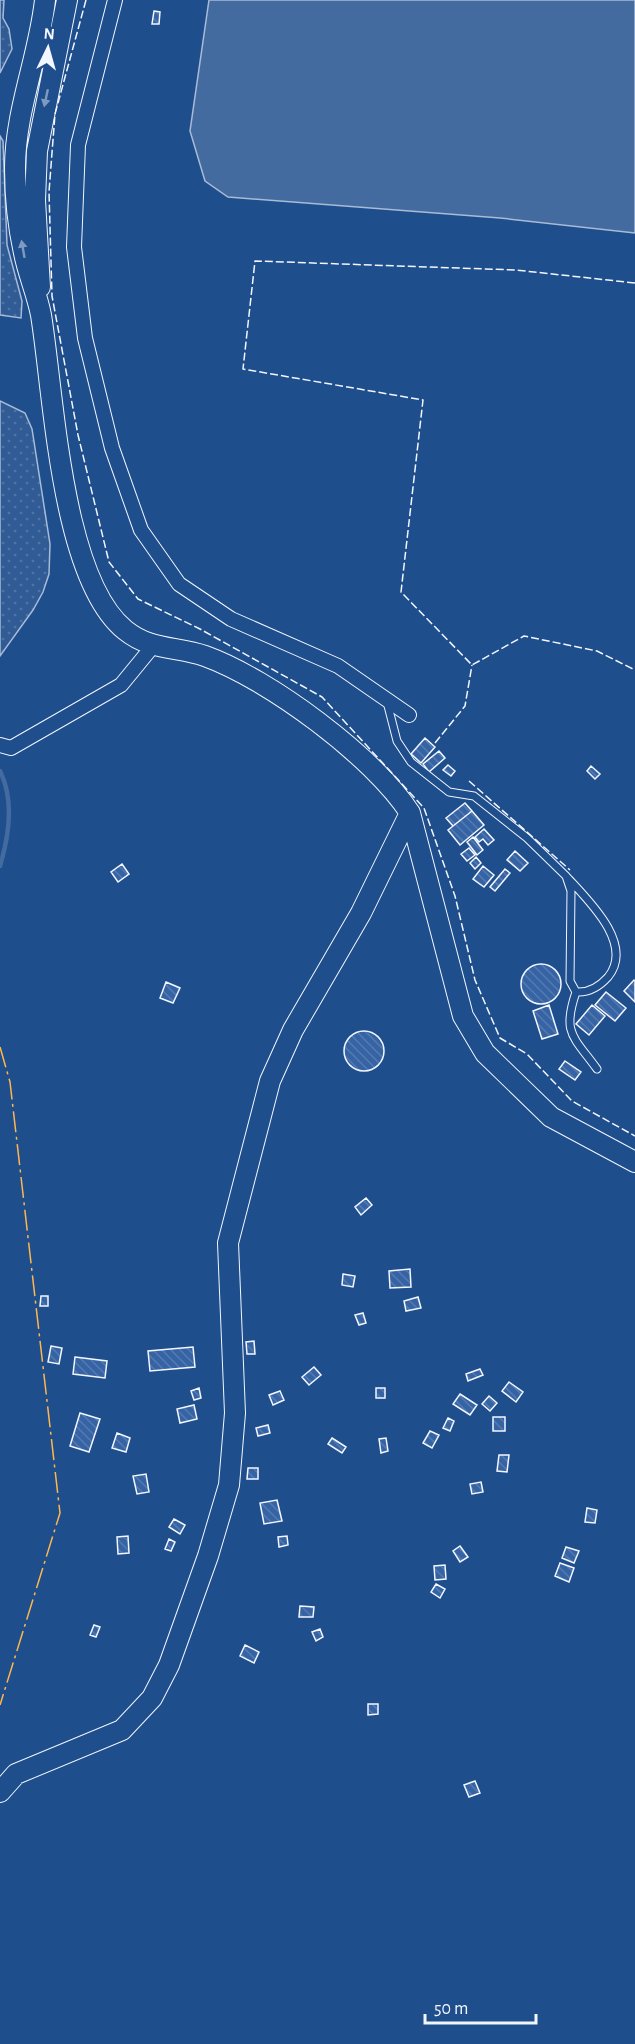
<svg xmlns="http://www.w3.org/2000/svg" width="635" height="2044" font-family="'Alegreya Sans',sans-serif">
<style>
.green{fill:url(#green-dots);stroke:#a8bbd7;stroke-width:1.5}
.water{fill:#446ba0;stroke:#a8bbd7;stroke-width:1.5}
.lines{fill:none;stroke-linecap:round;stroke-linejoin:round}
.stream{stroke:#446ba0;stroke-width:4.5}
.building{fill:url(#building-back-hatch);stroke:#f2f6ff;stroke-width:1.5}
.lane-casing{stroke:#f2f6ff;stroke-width:9}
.street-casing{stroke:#f2f6ff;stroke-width:16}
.secondary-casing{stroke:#f2f6ff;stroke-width:22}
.lane{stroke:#1f4e8c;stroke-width:7}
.street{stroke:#1f4e8c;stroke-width:14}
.secondary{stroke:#1f4e8c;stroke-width:20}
.fence{stroke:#f2f6ff;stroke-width:1.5;stroke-dasharray:8 3;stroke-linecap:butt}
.power{stroke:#ffb74d;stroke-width:1.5;stroke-dasharray:21 4.5 3 4.5;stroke-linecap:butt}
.oneway{fill:#7e9ac0}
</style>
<defs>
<pattern id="green-dots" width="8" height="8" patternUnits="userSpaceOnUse" patternTransform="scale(1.5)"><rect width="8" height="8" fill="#305b95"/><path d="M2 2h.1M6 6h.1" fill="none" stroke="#4e73a5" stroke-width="1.8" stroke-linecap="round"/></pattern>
<pattern id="building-back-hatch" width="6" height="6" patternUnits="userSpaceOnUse" patternTransform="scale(1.5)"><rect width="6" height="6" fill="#3563a3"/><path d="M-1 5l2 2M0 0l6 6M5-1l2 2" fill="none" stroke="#537ab1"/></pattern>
</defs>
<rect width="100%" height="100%" fill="#1f4e8c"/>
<path class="green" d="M0 0H4L3 18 9 29 12 49 0 73Z
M0 136 3 141 7 245 22 301 21 318 0 315Z
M0 401 25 413 32 429 50 544 49 574 43 592 33 610 0 656Z"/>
<path class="water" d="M209 0H635V233L500 218 228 197 205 181 190 131Z"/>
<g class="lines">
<path class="stream" d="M0 771C14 799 9 836 0 866"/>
</g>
<path class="building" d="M154 11 160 12 159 24H152Z
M425 738 435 747 421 763 411 754Z
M439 751 445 758 429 772 423 764Z
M448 765 455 771 451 776 443 770Z
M591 766 600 774 595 779 587 771Z
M465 803 472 811 453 826 446 818Z
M472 811 484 825 460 845 448 830Z
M484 829 494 840 488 845 483 839 479 842 475 837Z
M473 837 483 850 477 855 467 842Z
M469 848 475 855 467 861 461 854Z
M515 851 528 863 520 871 507 860Z
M476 857 481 863 475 869 470 863Z
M122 864 129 874 118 882 111 872Z
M483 866 494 875 484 887 473 879Z
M505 869 510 873 495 891 490 887Z
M521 984a20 20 0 1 1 40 0a20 20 0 1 1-40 0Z
M634 980 635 981V1002L624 991Z
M166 982 180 988 173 1003 160 998Z
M606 992 626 1008 615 1021 595 1005Z
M549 1005 558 1034 542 1039 533 1011Z
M592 1005 605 1016 589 1035 576 1024Z
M344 1051a20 20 0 1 1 40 0a20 20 0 1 1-40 0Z
M565 1061 581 1072 575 1080 559 1069Z
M366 1198 372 1205 361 1215 355 1207Z
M410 1269 411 1287 390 1288 389 1271Z
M343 1274 355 1276 353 1287 342 1285Z
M41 1296H48V1306H40Z
M418 1297 421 1308 406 1311 404 1301Z
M363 1313 366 1323 359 1325 355 1315Z
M254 1341 255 1354H247L246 1342Z
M51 1346 62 1348 59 1364 48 1362Z
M193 1347 195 1367 150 1371 148 1351Z
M75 1357 107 1361 105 1378 73 1374Z
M314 1367 321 1375 309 1385 302 1377Z
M480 1369 483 1375 468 1381 466 1374Z
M509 1382 523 1392 516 1402 502 1391Z
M199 1388 201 1398 194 1400 191 1391Z
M376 1388H385V1398H376Z
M280 1391 284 1400 273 1405 269 1395Z
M460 1394 477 1405 470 1415 453 1404Z
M489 1396 497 1403 490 1411 482 1404Z
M194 1405 197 1419 180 1423 177 1409Z
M80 1413 100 1419 89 1452 70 1446Z
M493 1417H505V1431H493Z
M448 1418 454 1421 450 1431 443 1428Z
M268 1425 270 1433 258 1436 256 1428Z
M430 1431 439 1435 432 1448 423 1443Z
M117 1433 130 1438 126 1452 112 1448Z
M332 1438 346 1447 342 1453 328 1444Z
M386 1438 388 1451 381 1453 379 1439Z
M499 1455H509L507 1472 497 1471Z
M248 1468H258V1479H247Z
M146 1474 149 1492 137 1494 133 1476Z
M481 1482 483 1492 472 1494 470 1484Z
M277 1500 282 1521 264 1524 260 1503Z
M587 1508 597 1510 595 1523 585 1522Z
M174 1519 185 1525 180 1534 169 1527Z
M128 1536 129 1553 118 1554 117 1537Z
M287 1536 288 1545 279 1547 278 1537Z
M169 1539 175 1542 171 1551 165 1549Z
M460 1546 468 1557 460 1562 453 1551Z
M566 1547 579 1551 574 1563 562 1558Z
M560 1563 574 1568 569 1582 555 1576Z
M445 1565 446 1579 435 1580 434 1566Z
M436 1584 445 1589 440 1598 431 1592Z
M300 1606 314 1607 313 1617H299Z
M94 1625 100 1627 96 1637 90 1635Z
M320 1629 323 1637 316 1641 312 1632Z
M245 1645 259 1652 254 1663 240 1656Z
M368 1704H378V1714L368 1715Z
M475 1781 480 1793 469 1797 464 1785Z"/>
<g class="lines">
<defs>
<path id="lane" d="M387 702 397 741 411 762 449 792 474 796 527 838 566 876 571 891 570 981 576 992C589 993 599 987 608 977 635 944 588 900 566 876
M576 992C562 1033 573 1036 597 1069"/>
<path id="street" d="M115 0 78 145 74 247 85 338 112 448 141 530 179 584 231 619 338 666 409 715
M0 745 11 748 121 685 153 646"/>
<path id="secondary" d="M45 0C39 56 15 111 15 168 15 195 18 226 24 253 28 274 37 294 41 315 54 395 61 578 125 630 151 651 176 646 205 656 269 679 373 756 410 813L463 1016 485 1053 551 1117 635 1162
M40 287 35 200 37 151 67 0
M0 1792 16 1774 122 1730 152 1698 169 1665 208 1556 229 1485 235 1413 228 1243 270 1081 293 1030 361 913 410 813"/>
</defs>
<use href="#lane" class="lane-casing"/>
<use href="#street" class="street-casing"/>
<use href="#secondary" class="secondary-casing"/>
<use href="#lane" class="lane"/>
<use href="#street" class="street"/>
<use href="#secondary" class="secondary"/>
<path class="fence" d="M86 0 55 114 49 192 52 296 78 435 109 562 138 599 200 629 322 697 424 808 455 896 475 980 500 1038 527 1054 572 1101 635 1136
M635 283 516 270 255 261 243 369 423 400 401 592 472 665 524 636 597 651 635 670
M435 743 465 706 472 665
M469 781 570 870"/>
<path class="power" d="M0 1047 10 1082 60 1513 0 1705"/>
</g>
<defs><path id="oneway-solid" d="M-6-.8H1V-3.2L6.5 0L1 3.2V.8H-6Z" transform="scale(1.5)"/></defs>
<g class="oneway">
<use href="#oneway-solid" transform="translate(46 98) rotate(102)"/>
<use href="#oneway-solid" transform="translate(23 249) rotate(-100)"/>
</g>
<g transform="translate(48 48) rotate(5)" stroke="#1f4e8c" stroke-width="4.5" paint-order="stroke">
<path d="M0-4.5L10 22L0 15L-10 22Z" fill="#f2f6ff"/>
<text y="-9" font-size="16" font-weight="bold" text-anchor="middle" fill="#f2f6ff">N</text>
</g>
<path d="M425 2014v9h111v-9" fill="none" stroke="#f2f6ff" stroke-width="3"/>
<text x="434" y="2014" font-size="18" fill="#f2f6ff" stroke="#1f4e8c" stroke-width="4.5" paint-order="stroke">50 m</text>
</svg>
